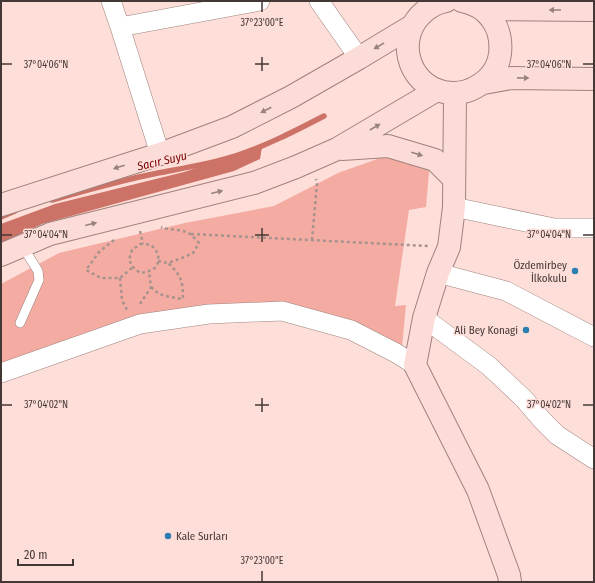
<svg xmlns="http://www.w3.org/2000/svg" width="595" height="583" font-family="'Fira Sans Condensed',sans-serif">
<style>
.green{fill:#f4aca2}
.water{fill:#cd7266}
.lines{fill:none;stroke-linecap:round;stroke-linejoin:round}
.stream{stroke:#cd7266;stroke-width:5.5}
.lane-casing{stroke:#9f827d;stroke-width:10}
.street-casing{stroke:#9f827d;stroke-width:20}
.secondary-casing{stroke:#9f827d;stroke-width:24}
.path{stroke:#a8928e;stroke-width:2.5;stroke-dasharray:3 3;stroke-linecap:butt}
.lane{stroke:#fff;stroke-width:9}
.street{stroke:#fff;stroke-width:19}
.secondary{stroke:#fcdcd8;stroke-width:22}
.oneway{fill:#97827f}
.ticks{fill:none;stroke:#443836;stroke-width:1.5}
.poi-dot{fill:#2a7faf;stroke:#feded9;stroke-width:1.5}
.labels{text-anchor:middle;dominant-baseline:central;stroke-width:3;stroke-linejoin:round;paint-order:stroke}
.poi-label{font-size:11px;fill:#443836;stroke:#feded9;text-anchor:end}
.water-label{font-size:12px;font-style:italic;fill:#780004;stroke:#feded9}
.ticks-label{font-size:10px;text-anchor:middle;fill:#443836;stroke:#feded9;stroke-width:3;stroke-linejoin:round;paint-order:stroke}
</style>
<rect width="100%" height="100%" fill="#feded9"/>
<path class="green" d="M391 154 430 160 426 207 409 210 395 306 406 305 402 347 377 334 211 309 1 367V284L59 253 185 223 274 206 338 173Z"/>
<path class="water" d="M262 147 260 159 234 171 42 224 1 243V224L55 204 184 172Z"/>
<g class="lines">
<path class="stream" d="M52 200C87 190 122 180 158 173 184 168 210 164 235 156 266 146 295 131 324 116
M1 217 15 211"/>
<defs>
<path id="lane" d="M20 323 39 280 38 271 28 255 25 245"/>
<path id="street" d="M111 1 120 27 160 154
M319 1 359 58
M120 27 260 1
M454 207 554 228H594
M438 273 506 291 594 337
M424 318 489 366 524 399 542 420 557 435 594 459
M1 373 140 324 209 314 282 311 351 330 396 353 415 365"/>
<path id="secondary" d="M446 1C439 2 431 6 425 11 395 35 406 84 444 92 455 94 466 93 476 87 489 80 498 69 500 54 503 27 488 6 462 1
M483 9 594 10
M484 83 511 78 594 79
M455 94 454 207 449 247 438 273 424 318 415 365 478 490 509 575 510 582
M342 149 388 146 435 160 454 179
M1 205 160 154 232 127 291 97 359 58 412 26
M1 255 50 234 254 183 296 167 337 149 437 90"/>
</defs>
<use href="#lane" class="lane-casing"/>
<use href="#street" class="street-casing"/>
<use href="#secondary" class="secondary-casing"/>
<path class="path" d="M140 231 143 244
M191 234 428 246
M114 240 99 252 86 270 101 278H120L133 267
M312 240 317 184 316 179
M140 244C143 244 147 244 150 245 159 249 162 264 153 269 149 272 145 272 140 273L133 267 129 260 132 250Z
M158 261 168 263
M120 278 122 300 127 310
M151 287 159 294 170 297 183 299C183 281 181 275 168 263L182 258 193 253 199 243C196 240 193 236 190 234 181 228 170 231 161 227
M140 304 151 287 149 272"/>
<use href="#lane" class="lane"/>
<use href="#street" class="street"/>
<use href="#secondary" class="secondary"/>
</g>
<defs><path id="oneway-solid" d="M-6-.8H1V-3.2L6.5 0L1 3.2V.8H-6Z"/></defs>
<g class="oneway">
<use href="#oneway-solid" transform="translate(555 10) rotate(-180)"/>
<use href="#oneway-solid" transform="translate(379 46) rotate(149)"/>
<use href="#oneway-solid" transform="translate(523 78) rotate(1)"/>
<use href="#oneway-solid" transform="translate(266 110) rotate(153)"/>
<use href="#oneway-solid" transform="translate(375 127) rotate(-30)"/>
<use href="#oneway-solid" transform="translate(417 154) rotate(17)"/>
<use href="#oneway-solid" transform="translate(119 167) rotate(162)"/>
<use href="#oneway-solid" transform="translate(217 192) rotate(-14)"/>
<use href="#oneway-solid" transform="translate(91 224) rotate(-14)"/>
</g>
<path class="ticks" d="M262 2V12M262 57V71M2 64H12M255 64H269M583 64H593M262 228V242M2 235H12M255 235H269M583 235H593M262 398V412M2 405H12M255 405H269M583 405H593M262 571V581"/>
<g class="poi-dot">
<circle cx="575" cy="271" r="4"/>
<circle cx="526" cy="330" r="4"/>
<circle cx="168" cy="536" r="4"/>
</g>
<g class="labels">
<g class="poi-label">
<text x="567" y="265">Özdemirbey<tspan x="567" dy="13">İlkokulu</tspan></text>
<text x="518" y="330">Ali Bey Konagi</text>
<text x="176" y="536" text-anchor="start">Kale Surları</text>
</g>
<g class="water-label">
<text transform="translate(162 161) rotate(-13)">Sacır Suyu</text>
</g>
</g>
<g class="ticks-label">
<text x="262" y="26">37°23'00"E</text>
<text x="46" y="68">37°04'06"N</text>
<text x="549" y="68">37°04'06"N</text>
<text x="46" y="238">37°04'04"N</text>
<text x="549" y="238">37°04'04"N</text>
<text x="46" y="408">37°04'02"N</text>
<text x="549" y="408">37°04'02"N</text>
<text x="262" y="564">37°23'00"E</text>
</g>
<rect width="595" height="583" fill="none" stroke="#443836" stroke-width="4"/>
<path d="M18 559v6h55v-6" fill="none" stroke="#443836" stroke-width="2"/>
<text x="24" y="559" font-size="12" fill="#443836" stroke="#feded9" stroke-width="3" paint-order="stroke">20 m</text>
</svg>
